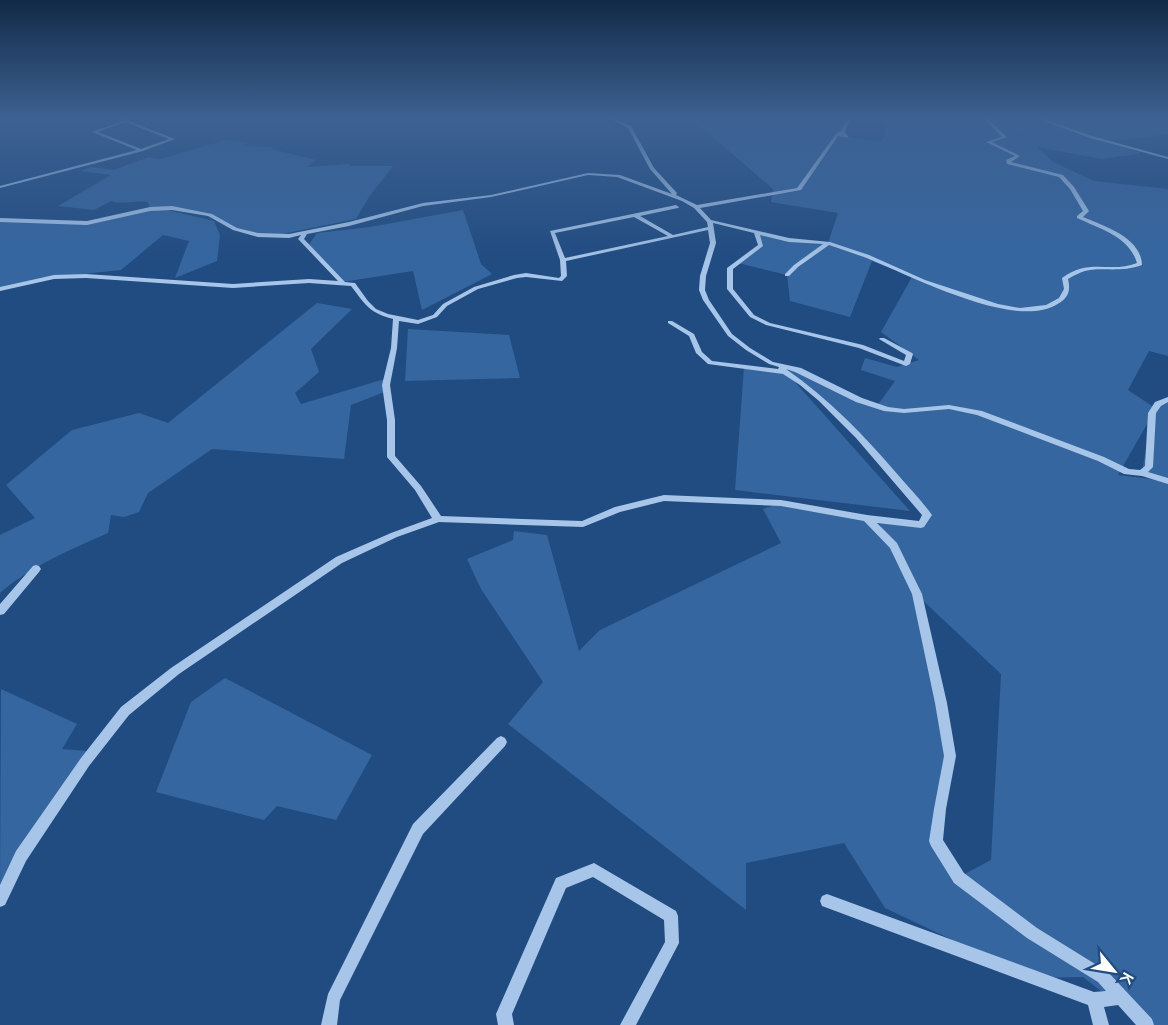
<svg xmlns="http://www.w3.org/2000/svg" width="1168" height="1025" font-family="Manrope,sans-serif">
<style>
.green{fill:#35669f;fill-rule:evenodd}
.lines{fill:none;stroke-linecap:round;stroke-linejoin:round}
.minor{fill:#a7c5e8;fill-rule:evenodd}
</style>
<rect width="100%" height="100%" fill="#214c81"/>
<path class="green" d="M692 119H831L842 120 848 137 882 142 889 119H1168V135L1106 141 1044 120 1076 133 1142 153 1102 159 1037 147 1053 162 1094 181 1168 189V356L1149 351 1128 390 1155 408 1154 411 1168 401V1025H1144L1083 977 1033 978 885 908 844 843 746 863V910L508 724 543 682 481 589 467 559 513 540 514 531 547 535 579 651 600 630 781 543 763 509 781 503 867 518 886 537 877 519 920 525 927 516 855 434 783 366 877 406 895 381 861 370 865 358 897 367 919 360 881 332 912 277 872 261 850 317 790 301 787 275 738 263 760 245 757 233 789 240 828 243 838 213 771 202 773 189ZM1151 417 1142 473 1158 480 1118 475ZM917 595 1001 674 991 860 959 877 936 841 950 756Z
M225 140 248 143 243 146 274 147 271 149 316 160 307 167 350 164 349 166H393L369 197 356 219 272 236 235 229 210 215 194 211 163 209 214 221 220 235 217 261 175 278 189 241 163 235 121 270 54 277 0 289V218L87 223 150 208 148 202C136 200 120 205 111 201L94 210 58 206 111 175 81 171 90 167 114 170 148 157 161 159Z
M463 210 481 264 492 274 422 310 413 271 342 282 308 246 317 233 370 227Z
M317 303 352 309 311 349 319 372 295 393 301 404 388 378 387 391 351 405 344 459 212 449 148 493 139 512 124 517 111 515 108 533C70 550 31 566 0 593V535L35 518 6 485 72 430 139 413 168 423Z
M408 329 509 335 520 378 405 381Z
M744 367 786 372 910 511 735 490Z
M225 678 372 755 336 820 277 806 264 820 156 792 191 702Z
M1 689 77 724 62 749 87 751 0 891Z"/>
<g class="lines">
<path class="minor" d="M119 119H124L175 139 143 151 0 188V186L137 150 92 132 122 121ZM125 122 169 139 141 149 98 132Z
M610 119H615L631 126 654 168 677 193 676 195 697 205 797 188 836 134 841 131 846 119H850L845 132 849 138 838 136 801 190 700 208 711 220 789 238 830 242 869 255 925 280 998 304 1020 308 1046 305 1059 298 1064 289 1062 278C1090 257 1110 274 1137 263 1129 236 1100 229 1077 218V216L1083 211 1070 189 1059 177 1007 164 1006 160 1015 156 986 142 1002 137 984 119H988L1007 137 992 142 1020 156 1011 162 1063 175 1074 187 1089 211 1083 217C1104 226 1141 237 1142 265 1124 272 1108 268 1090 270 1082 271 1075 275 1068 279 1071 292 1068 298 1056 305 1012 330 908 274 864 257 852 253 841 249 829 245L798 267 789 276H785V274L794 265 823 244 789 242 760 235 763 246 733 269V289L754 315 770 323 863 345 904 361 906 355 879 339 880 338H884L912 353 913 354 910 364 906 366 859 348 766 325 750 317 727 289V268L758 245 754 233 713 223 716 243 706 276 705 290 709 300 732 334 750 348 773 362 801 368 862 398 888 407 904 409 949 405 982 411 1104 457 1129 469 1140 470 1145 466 1148 413 1155 402 1168 397V402L1161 406 1156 413 1153 467 1148 472 1168 478V484L1142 476 1124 474 1098 461 977 415 949 409 904 413 884 411 856 402 795 372 786 369C829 399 865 436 899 476 910 489 922 501 932 515L924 527 921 528 877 523 897 543 922 594 947 703 956 756 946 809 943 840 964 873 1037 928 1108 972 1152 1019 1154 1025H1136L1118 1005 1104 1007 1109 1025H1093L1088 1005 822 906 820 901 822 896 827 894 1094 992 1106 991 1098 982 1027 938 954 883 931 846 929 841 934 809 944 756 935 703 912 594 890 548 864 521 781 506 664 501 620 512 583 527 439 522 397 537 342 563 179 674 129 715 89 766 26 861 5 905 0 907V885L16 851 81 758 121 707 171 668 336 557 391 533 432 518 415 490 387 457V420L382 385 391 348 393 319C369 313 365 304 351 286L309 283 233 288 86 278 54 279 0 291V287L54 275 86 274 233 284 309 279 338 281 299 240 298 239 301 235 289 238 258 237 233 230 208 216 172 210 150 211 87 225 0 222V218L87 221 150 207 172 206 212 214 237 228 258 233 289 234 349 222 423 203 491 195 588 173 620 175 672 194 650 169 628 128ZM588 175 617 177 682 201 694 208 707 222 708 227 673 235 640 216 678 208 679 207 676 205 550 231 560 260 561 276 559 278 526 273 514 275 474 287 443 304 433 315 418 320 388 314 376 309 368 301 355 283 345 282 304 239 307 234 349 226 423 206 491 197ZM634 217 668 236 565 258 555 233ZM708 230 710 243 700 276 699 290 703 300 728 336 746 350 769 364 779 367 778 369 712 361 702 352 694 334 672 321H668V323L689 336 696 353 708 364 783 374 800 385 819 401 856 438 922 515 919 521 867 515 781 500 664 495 615 507 582 521 441 516 421 486 395 456V420L390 385 397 348 399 321 418 324 437 317 447 306 478 289 517 278 526 277 562 281 567 276 566 261Z
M1038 119H1043L1092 136 1168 157V159L1090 138Z
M36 565 39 566 41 569 39 572 4 614 0 615V604L33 566Z
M501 736 505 738 507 742 505 746 423 834 340 1000 337 1025H321L328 994 413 824 497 738Z
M594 863 676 911 678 916 679 943 636 1025H620L665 942 664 920 593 877 566 888 512 1014 514 1025H498L496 1014 556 878Z"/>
</g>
<linearGradient id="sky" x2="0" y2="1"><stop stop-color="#122a47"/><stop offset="0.45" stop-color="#3d6192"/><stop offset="1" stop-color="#3d6192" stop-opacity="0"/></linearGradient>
<rect width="1168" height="262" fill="url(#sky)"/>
<g transform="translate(1114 971) rotate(120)" stroke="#214c81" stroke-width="4.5" paint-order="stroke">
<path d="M0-4.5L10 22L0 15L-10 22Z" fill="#ffffff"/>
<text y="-9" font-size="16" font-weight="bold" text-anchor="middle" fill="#ffffff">K</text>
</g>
</svg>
